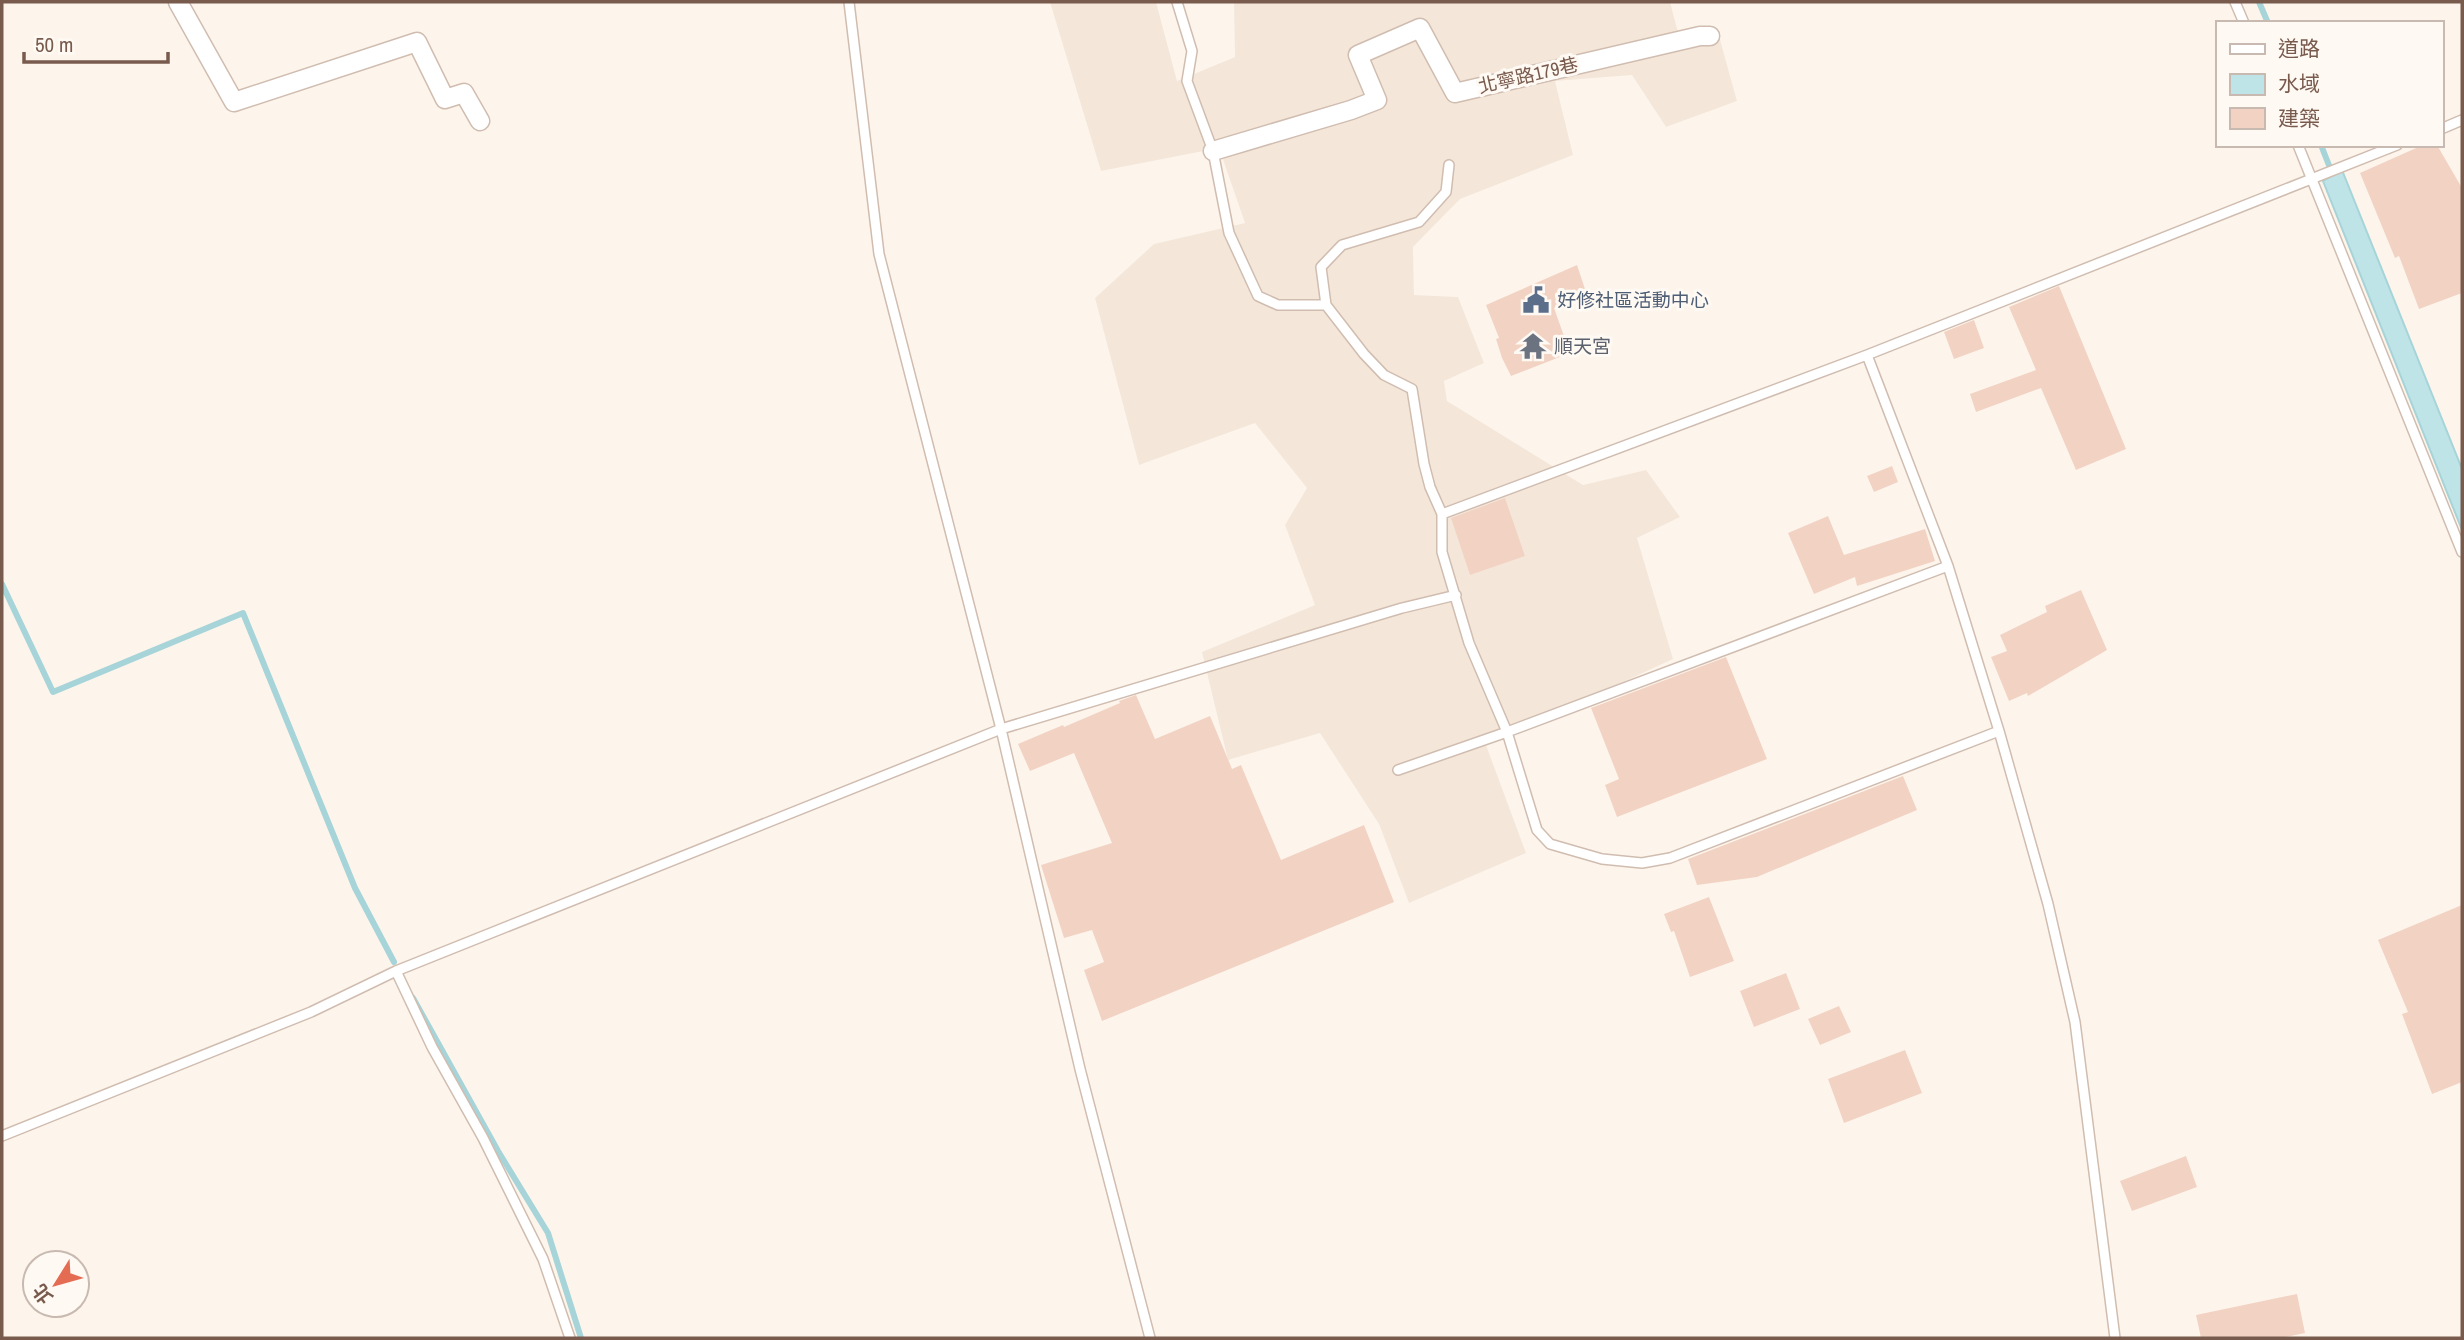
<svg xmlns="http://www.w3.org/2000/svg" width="2464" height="1340" font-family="'Archivo Narrow','Noto Sans TC',sans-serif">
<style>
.residential{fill:#f4e7da}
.water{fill:#bfe4e7;stroke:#a6d4d9;stroke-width:2}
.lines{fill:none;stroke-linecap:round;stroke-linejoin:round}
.stream{stroke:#a6d4d9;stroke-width:6}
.building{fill:#f2d3c3}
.service-casing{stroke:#d0bdb0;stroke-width:12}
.minor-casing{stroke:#d0bdb0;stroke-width:21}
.service{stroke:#fff;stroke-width:9}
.minor{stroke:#fff;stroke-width:18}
.labels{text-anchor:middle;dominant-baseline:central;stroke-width:6;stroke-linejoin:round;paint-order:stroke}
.street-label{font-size:19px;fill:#795b4e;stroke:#fff9f3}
.service-label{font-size:19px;fill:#4e5e75;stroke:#fff9f3;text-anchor:start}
.worship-label{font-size:19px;fill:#5b616d;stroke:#fff9f3;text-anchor:start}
</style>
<rect width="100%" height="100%" fill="#fdf5ec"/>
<path class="residential" d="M1050 2H1156L1177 81 1235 57 1234 2H1670L1679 36H1719L1737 101 1666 127 1632 75 1555 81 1573 155 1460 199 1413 247 1414 295 1458 297 1484 363 1444 381 1447 401 1583 485 1646 470 1680 517 1637 538 1673 659 1486 745 1526 853 1409 903 1379 824 1320 733 1228 760 1202 652 1315 605 1285 525 1307 488 1255 423 1139 465 1095 298 1154 244 1245 223 1219 148 1101 171Z"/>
<path class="water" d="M2342 170 2462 469V530L2323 181Z"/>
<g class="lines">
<path class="stream" d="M2259 2 2268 23
M2321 145 2332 173
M2 584 53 692 243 613 355 888 394 962
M413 998 498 1151 548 1233 581 1338"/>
</g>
<path class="building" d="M2423 145H2437L2462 188V293L2419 309 2399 256 2395 258 2360 173Z
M1577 265 1587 295 1554 308 1570 353 1511 376 1502 358 1496 339 1499 338 1486 305Z
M2059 286 2126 449 2076 470 2041 388 1976 412 1970 394 2036 370 2009 307Z
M1974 320 1984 348 1954 359 1944 332Z
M1892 466 1898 482 1874 492 1867 476Z
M1505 498 1525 556 1470 575 1451 518Z
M1828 516 1844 555 1925 529 1935 561 1857 586 1855 577 1814 594 1788 533Z
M2081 590 2107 650 2028 696 2027 693 2009 701 1991 657 2007 651 2000 635 2047 612 2045 606Z
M1726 657 1767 759 1617 817 1605 785 1619 779 1591 708Z
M1136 695 1155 739 1210 716 1232 769 1241 765 1281 860 1364 825 1394 902 1102 1021 1084 970 1104 962 1092 930 1064 938 1041 865 1112 843 1074 753 1030 771 1018 744 1063 725 1064 727 1120 703 1119 701Z
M1903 776 1917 810 1757 877 1697 885 1688 859Z
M1709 897 1734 961 1690 977 1674 931 1671 932 1664 914Z
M2462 905V1082L2432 1094 2402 1014 2408 1012 2378 940Z
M1786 973 1800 1009 1754 1027 1740 991Z
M1839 1006 1851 1032 1820 1045 1808 1019Z
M1905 1050 1922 1093 1844 1123 1828 1079Z
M2186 1156 2197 1187 2132 1211 2120 1181Z
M2297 1294 2305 1333 2281 1338H2201L2196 1315Z"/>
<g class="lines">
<defs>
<path id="service" d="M849 2 879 254 1001 729 1080 1069 1150 1338
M1177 2 1192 51 1187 81 1213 151 1229 233 1258 296 1278 305H1326
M2235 2 2244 23
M2441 129 2462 120
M2298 145 2462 552
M1449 165 1446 192 1419 222 1342 245 1321 267 1326 305 1364 354 1384 375 1412 389 1424 464 1430 487 1442 514V552L1469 643 1507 732 1537 830 1550 844 1602 859 1642 863 1670 858 1999 731
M1867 355 1948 566 1999 731 2048 904 2075 1022 2115 1338
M1442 514 1867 355 2397 145
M1398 770 1507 732 1948 566
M396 971 432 1047 483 1138 543 1259 570 1338
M2 1136 311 1012 396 971 1001 729 1402 608 1456 595"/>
<path id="minor" d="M178 2 234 102 417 42 445 99 464 93 480 121
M1213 151 1351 110 1377 100 1358 55 1420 28 1455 93 1700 36H1710"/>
</defs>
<use href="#service" class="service-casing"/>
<use href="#minor" class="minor-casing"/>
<use href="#service" class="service"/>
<use href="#minor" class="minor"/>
</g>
<defs>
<symbol id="civic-bare" viewBox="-9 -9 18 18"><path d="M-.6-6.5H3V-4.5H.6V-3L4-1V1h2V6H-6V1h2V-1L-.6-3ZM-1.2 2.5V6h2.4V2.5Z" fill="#5c6f8a" stroke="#fff9f3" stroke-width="2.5" paint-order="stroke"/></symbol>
<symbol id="temple-bare" viewBox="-9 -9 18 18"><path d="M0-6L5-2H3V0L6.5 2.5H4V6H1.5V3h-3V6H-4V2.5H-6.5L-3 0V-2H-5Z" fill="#6b7280" stroke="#fff9f3" stroke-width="2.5" paint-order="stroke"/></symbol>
</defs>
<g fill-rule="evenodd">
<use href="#civic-bare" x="1517" y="281" width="38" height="38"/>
<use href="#temple-bare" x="1514" y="327" width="38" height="38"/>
</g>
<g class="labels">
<g class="street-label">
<text transform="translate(1528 75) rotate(-13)">北寧路179巷</text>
</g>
<g class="service-label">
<text x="1557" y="300">好修社區活動中心</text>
</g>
<g class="worship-label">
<text x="1554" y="346">順天宮</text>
</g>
</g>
<rect width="2464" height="1340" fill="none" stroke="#795b4e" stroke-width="7"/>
<rect x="2216" y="21" width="228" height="126" fill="#fff9f3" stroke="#c9bab1" stroke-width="2"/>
<rect x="2230" y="44" width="35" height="10" fill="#ffffff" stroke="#c9bab1" stroke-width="2"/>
<text x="2278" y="56" font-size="21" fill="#795b4e">道路</text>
<rect x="2230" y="74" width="35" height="21" fill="#bfe4e7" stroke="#c9bab1" stroke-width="2"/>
<text x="2278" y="91" font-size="21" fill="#795b4e">水域</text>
<rect x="2230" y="108" width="35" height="21" fill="#f2d3c3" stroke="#c9bab1" stroke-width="2"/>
<text x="2278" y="126" font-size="21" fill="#795b4e">建築</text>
<g transform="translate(56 1284) rotate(233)"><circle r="33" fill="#fff9f3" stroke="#c9bab1" stroke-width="2"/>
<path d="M0-5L12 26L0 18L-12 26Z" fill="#e46c53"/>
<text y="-10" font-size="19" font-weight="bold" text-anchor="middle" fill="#795b4e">北</text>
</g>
<path d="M24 52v10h144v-10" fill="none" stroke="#795b4e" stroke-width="3.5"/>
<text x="35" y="52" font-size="21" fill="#795b4e" stroke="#fff9f3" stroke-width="5" paint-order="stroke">50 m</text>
</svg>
